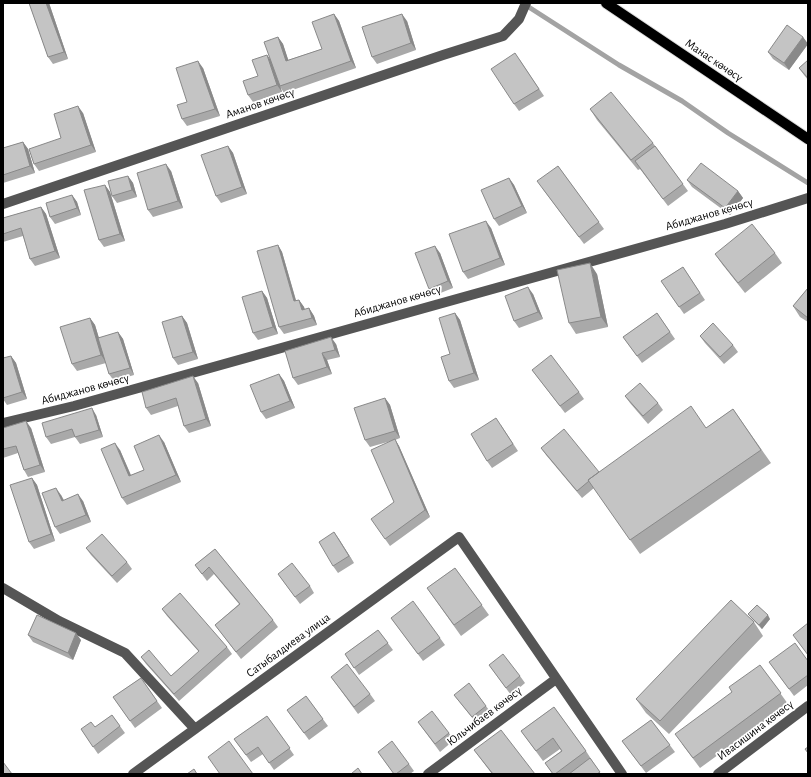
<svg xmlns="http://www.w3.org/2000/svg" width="811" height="777" font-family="'Alegreya Sans',sans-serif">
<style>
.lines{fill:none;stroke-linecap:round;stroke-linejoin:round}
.stream{stroke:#a3a3a3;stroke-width:5}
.major-casing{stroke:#dbdbdb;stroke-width:12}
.minor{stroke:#555;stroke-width:10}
.major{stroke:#000;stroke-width:10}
.wall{fill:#a9a9a9}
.shaded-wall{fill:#898989}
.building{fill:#c4c4c4;stroke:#898989}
.labels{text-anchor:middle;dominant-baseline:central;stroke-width:3.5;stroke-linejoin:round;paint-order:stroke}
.street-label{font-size:12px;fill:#000;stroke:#fff}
</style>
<rect width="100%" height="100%" fill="#fff"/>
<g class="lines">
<path class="stream" d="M524 4 619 65 682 101 728 133 808 183"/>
<defs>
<path id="major" d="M606 3 808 139"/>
</defs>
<use href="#major" class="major-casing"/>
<path class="minor" d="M3 204 443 55 503 36 519 19 526 3
M3 423 74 406 725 224 808 198
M3 588 59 621 125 653 195 729
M133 774 459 537 622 774
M428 774 556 679
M718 774 808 706"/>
<use href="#major" class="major"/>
</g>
<path class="wall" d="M29 3H49L68 59 53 64 48 57Z
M334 14 339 21 356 68 284 93 281 88 282 92 253 102 248 95 258 76 267 55 270 59 278 37 283 44 288 60 322 49Z
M407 21 416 50 377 64 372 57Z
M803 37 808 44 789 70 773 59 768 52Z
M520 60 544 96 519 111 514 104Z
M808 60V80L804 75 799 68Z
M203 68 220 116 187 126 182 119Z
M590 109 653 143 688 191 668 206 640 169 638 170 597 120Z
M83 113 96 152 39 171 34 164 61 138Z
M23 142 28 149 35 173 3 183V148Z
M228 146 233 153 247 194 221 203 216 196Z
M558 166 604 229 584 244 542 188Z
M171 171 183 208 153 217 148 210Z
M128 176 133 183 137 197 117 203 112 196Z
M509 178 514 185 527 213 499 226 494 219Z
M687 180 738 191 743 198 730 215 692 187Z
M105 185 110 192 125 241 104 247 99 240Z
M72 195 77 202 81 215 55 224 50 217Z
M41 207 46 214 60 258 35 266 30 259 23 236 3 242V218Z
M491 228 505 265 468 279 463 272Z
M278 245 282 252 296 300H299L304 307 305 310 309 308 314 316 317 325 284 334 279 327Z
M440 253 453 288 433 296 429 289Z
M775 253 782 263 745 293 722 264 715 254Z
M683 267 705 300 684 314 661 281Z
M597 274 608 327 576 334 569 323Z
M808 288V322L800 317 793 306Z
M262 291 267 298 278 334 258 340 253 333Z
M533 294 543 319 519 328 514 321Z
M455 313 460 320 479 380 454 388 449 381 450 354Z
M657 313 675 339 642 363 623 337Z
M182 316 187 323 198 359 178 365 173 358Z
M90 318 95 325 99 338 118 332 123 339 134 375 114 381 109 374 106 363 77 371 72 364Z
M700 336 733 345 738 352 724 364 705 343Z
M336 344 340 357 327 360 332 374 298 385 293 378 285 351Z
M11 356 16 363 27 399 7 405 3 399V358Z
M532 370 579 392 584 399 565 413Z
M279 374 284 381 295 408 266 419 261 412Z
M198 383 211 426 189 433 184 426 178 406 151 415 146 408Z
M625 396 658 403 663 410 648 424 630 403Z
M385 398 390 405 400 438 395 440 399 446 430 517 390 546 385 539 394 502 391 441 370 447 365 440Z
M733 409 771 463 640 554 594 488 582 498 546 455 541 448 599 472 706 428Z
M96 415 103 437 80 444 75 437 51 444 46 437Z
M501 425 518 451 492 468 487 461Z
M3 428H31L45 472 28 477 24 470 18 453 3 458Z
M164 442 181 482 127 505 122 498 120 450 131 475 144 470Z
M32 478 37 485 55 541 34 549 29 542Z
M61 495 64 500 83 501 91 522 60 534 55 527Z
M334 532 354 563 338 573 333 566Z
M86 548 127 562 132 569 117 583 91 555Z
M215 549 273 620 278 627 241 659 215 625 239 604 214 574 207 581 195 565Z
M455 568 489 615 461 636 427 588Z
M278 574 310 586 314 593 300 604Z
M162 609 227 647 232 654 179 701 146 664 141 657 171 676 199 652 167 616Z
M748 614 770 619 762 629 751 618Z
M391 618 440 638 445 645 423 661Z
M754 622 763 636 669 734 646 713 636 699Z
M378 630 393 650 359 675 345 654Z
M28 635 81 640 73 660 33 642Z
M808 661V685L794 696 769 662Z
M489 665 520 676 525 683 511 695Z
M760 665 788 704 700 768 682 744 732 692Z
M331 677 370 694 375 701 358 714Z
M141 678 162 708 135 728 113 697Z
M454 695 486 706 491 713 477 724Z
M306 696 328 726 309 740 287 710Z
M554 707 586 751 593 762 601 774H553L545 763 561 751 560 749 543 761 521 731Z
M112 715 125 733 98 754 81 729 95 727Z
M267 716 294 755 274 770 263 754 251 762 234 739Z
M651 720 675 752 646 773 622 741Z
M418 722 449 733 454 740 440 752Z
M474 750 535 774H492Z
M378 752 409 764 414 771 410 774H394Z"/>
<path class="shaded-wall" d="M46 3H49L68 59 64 52Z
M334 14 339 21 356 68 351 61Z
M402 14 407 21 416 50 411 43Z
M278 37 283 44 291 68 286 61Z
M803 37 808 44 789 70 784 63Z
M267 55 272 62 282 92 277 85Z
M198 61 203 68 220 116 215 109Z
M78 106 83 113 96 152 91 145Z
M23 142 28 149 35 173 30 166Z
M228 146 233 153 247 194 242 187Z
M166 164 171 171 183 208 178 201Z
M128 176 133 183 137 197 132 190Z
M509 178 514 185 527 213 522 206Z
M105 185 110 192 125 241 120 234Z
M738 191 743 198 730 215 725 208Z
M72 195 77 202 81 215 77 208Z
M41 207 46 214 60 258 55 251Z
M486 221 491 228 505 265 500 258Z
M278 245 282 252 298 308 294 301Z
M435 246 440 253 453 288 448 281Z
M590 263 597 274 608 327 601 317Z
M528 287 533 294 543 319 538 312Z
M262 291 267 298 278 334 273 327Z
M299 300 304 307 307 317 302 310Z
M309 308 314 316 317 325 312 318Z
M455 313 460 320 479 380 474 373Z
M182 316 187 323 198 359 193 352Z
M90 318 95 325 106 362 101 355Z
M118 332 123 339 134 375 130 368Z
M331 337 336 344 340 357 335 350Z
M322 353 327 360 332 374 327 367Z
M11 356 16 363 27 399 22 392Z
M279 374 284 381 295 408 290 401Z
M193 376 198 383 211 426 206 419Z
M385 398 390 405 400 438 395 431Z
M92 408 96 415 103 437 99 430Z
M26 421 31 428 45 472 40 465Z
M159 435 164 442 181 482 176 475Z
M395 439 399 446 430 517 425 510Z
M115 443 120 450 134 483 129 476Z
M32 478 37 485 55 541 51 534Z
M56 488 61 495 67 508 62 501Z
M78 494 83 501 91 522 86 515Z
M334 532 339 539 354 563 349 556Z
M768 615 770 619 762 629 759 625Z
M76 633 81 640 73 660 68 653Z"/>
<path class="building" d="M29 3H46L64 52 48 57Z
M334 14 351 61 280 86 264 42 278 37 286 61 322 49 312 22Z
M402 14 411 43 372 57 362 27Z
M787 25 803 37 784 63 768 52Z
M515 53 539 89 514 104 491 69Z
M267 55 277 85 248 95 243 81 258 76 252 60Z
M808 60V78L799 68Z
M198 61 215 109 182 119 177 105 187 102 176 68Z
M611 92 653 143 631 160 590 109Z
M78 106 91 145 34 164 29 149 61 138 54 114Z
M23 142 30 166 3 175V148Z
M228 146 242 187 216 196 201 155Z
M655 146 683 184 663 199 635 161Z
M701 163 738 191 725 208 687 180Z
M166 164 178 201 148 210 137 173Z
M558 166 599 222 579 237 537 181Z
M128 176 132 190 112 196 108 181Z
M509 178 522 206 494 219 481 190Z
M105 185 120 234 99 240 84 190Z
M72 195 77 208 50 217 46 203Z
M41 207 55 251 30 259 21 228 3 234V218Z
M486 221 500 258 463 272 449 234Z
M752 224 775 253 738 283 715 254Z
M278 245 294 301 299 300 302 310 309 308 312 318 279 327 257 251Z
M435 246 448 281 429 289 415 253Z
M590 263 601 317 569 323 557 270Z
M683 267 700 293 679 307 661 281Z
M528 287 538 312 514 321 505 296Z
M808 288V318L793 306Z
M262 291 273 327 253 333 242 297Z
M455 313 474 373 449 381 441 357 450 354 439 318Z
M657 313 670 332 637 356 623 337Z
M182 316 193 352 173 358 162 322Z
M90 318 101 355 72 364 60 327Z
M713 323 733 345 720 357 700 336Z
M118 332 130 368 109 374 98 338Z
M331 337 335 350 322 353 327 367 293 378 285 351Z
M551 355 579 392 560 406 532 370Z
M11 356 22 392 3 398V358Z
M279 374 290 401 261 412 250 385Z
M193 376 206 419 184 426 176 398 146 408 142 392Z
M640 383 658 403 643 416 625 396Z
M385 398 395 431 365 440 354 408Z
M691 406 706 428 733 409 761 450 630 540 588 480Z
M92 408 99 430 75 437 72 429 46 437 42 423Z
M496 418 513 444 487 461 471 434Z
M26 421 40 465 24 470 16 446 3 449V428Z
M564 429 599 472 588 480 589 481 577 491 541 448Z
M159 435 176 475 122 498 101 449 115 443 129 476 144 470 134 446Z
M395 439 425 510 385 539 371 519 394 502 371 450Z
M32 478 51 534 29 542 10 485Z
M56 488 62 501 78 494 86 515 55 527 42 493Z
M334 532 349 556 333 566 319 542Z
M102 534 127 562 112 576 86 548Z
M215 549 273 620 236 652 215 625 240 604 209 567 202 574 195 565Z
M292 563 310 586 295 597 278 574Z
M455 568 482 605 454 625 427 588Z
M180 593 227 647 174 694 141 657 149 650 171 676 199 651 162 609Z
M731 600 754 622 660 721 636 699Z
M413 601 440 638 418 654 391 618Z
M757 605 768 615 759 625 748 614Z
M37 615 76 633 68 653 28 635Z
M808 623V655L793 635Z
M378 630 388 643 354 668 345 654Z
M795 643 808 661V675L789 689 769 662Z
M503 654 520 676 506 688 489 665Z
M347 664 370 694 354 707 331 677Z
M760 665 781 693 693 758 675 734 732 692 729 687Z
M141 678 157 701 130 721 113 697Z
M469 683 486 706 472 717 454 695Z
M306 696 323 719 304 733 287 710Z
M554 707 586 751 555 774H553L545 763 562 751 553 738 536 751 521 731Z
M432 711 449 733 435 744 418 722Z
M112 715 120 726 93 747 81 729 91 722 95 727Z
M267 716 290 748 269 763 258 747 246 755 234 739Z
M651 720 670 745 641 766 622 741Z
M501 730 535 774H493L474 750Z
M229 741 253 774H220L208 757Z
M392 741 409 764 396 774H394L378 752Z
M808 747V753L805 749Z
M590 758 600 772 597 774H569Z
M3 762 12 774H3Z
M358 768 362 774H351Z
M194 769 197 774H187Z"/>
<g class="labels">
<g class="street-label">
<text transform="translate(714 60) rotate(34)">Манас көчөсү</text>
<text transform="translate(260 103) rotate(-19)">Аманов көчөсү</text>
<text transform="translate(709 214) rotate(-16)">Абиджанов көчөсү</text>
<text transform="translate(397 301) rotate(-16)">Абиджанов көчөсү</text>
<text transform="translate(85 389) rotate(-15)">Абиджанов көчөсү</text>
<text transform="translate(288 645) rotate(-36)">Сатыбалдиева улица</text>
<text transform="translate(484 716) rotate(-37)">Юльчибаев көчөсү</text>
<text transform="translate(755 730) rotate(-37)">Ивасишина көчөсү</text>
</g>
</g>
<rect width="811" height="777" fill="none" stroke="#000000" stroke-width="8"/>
</svg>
